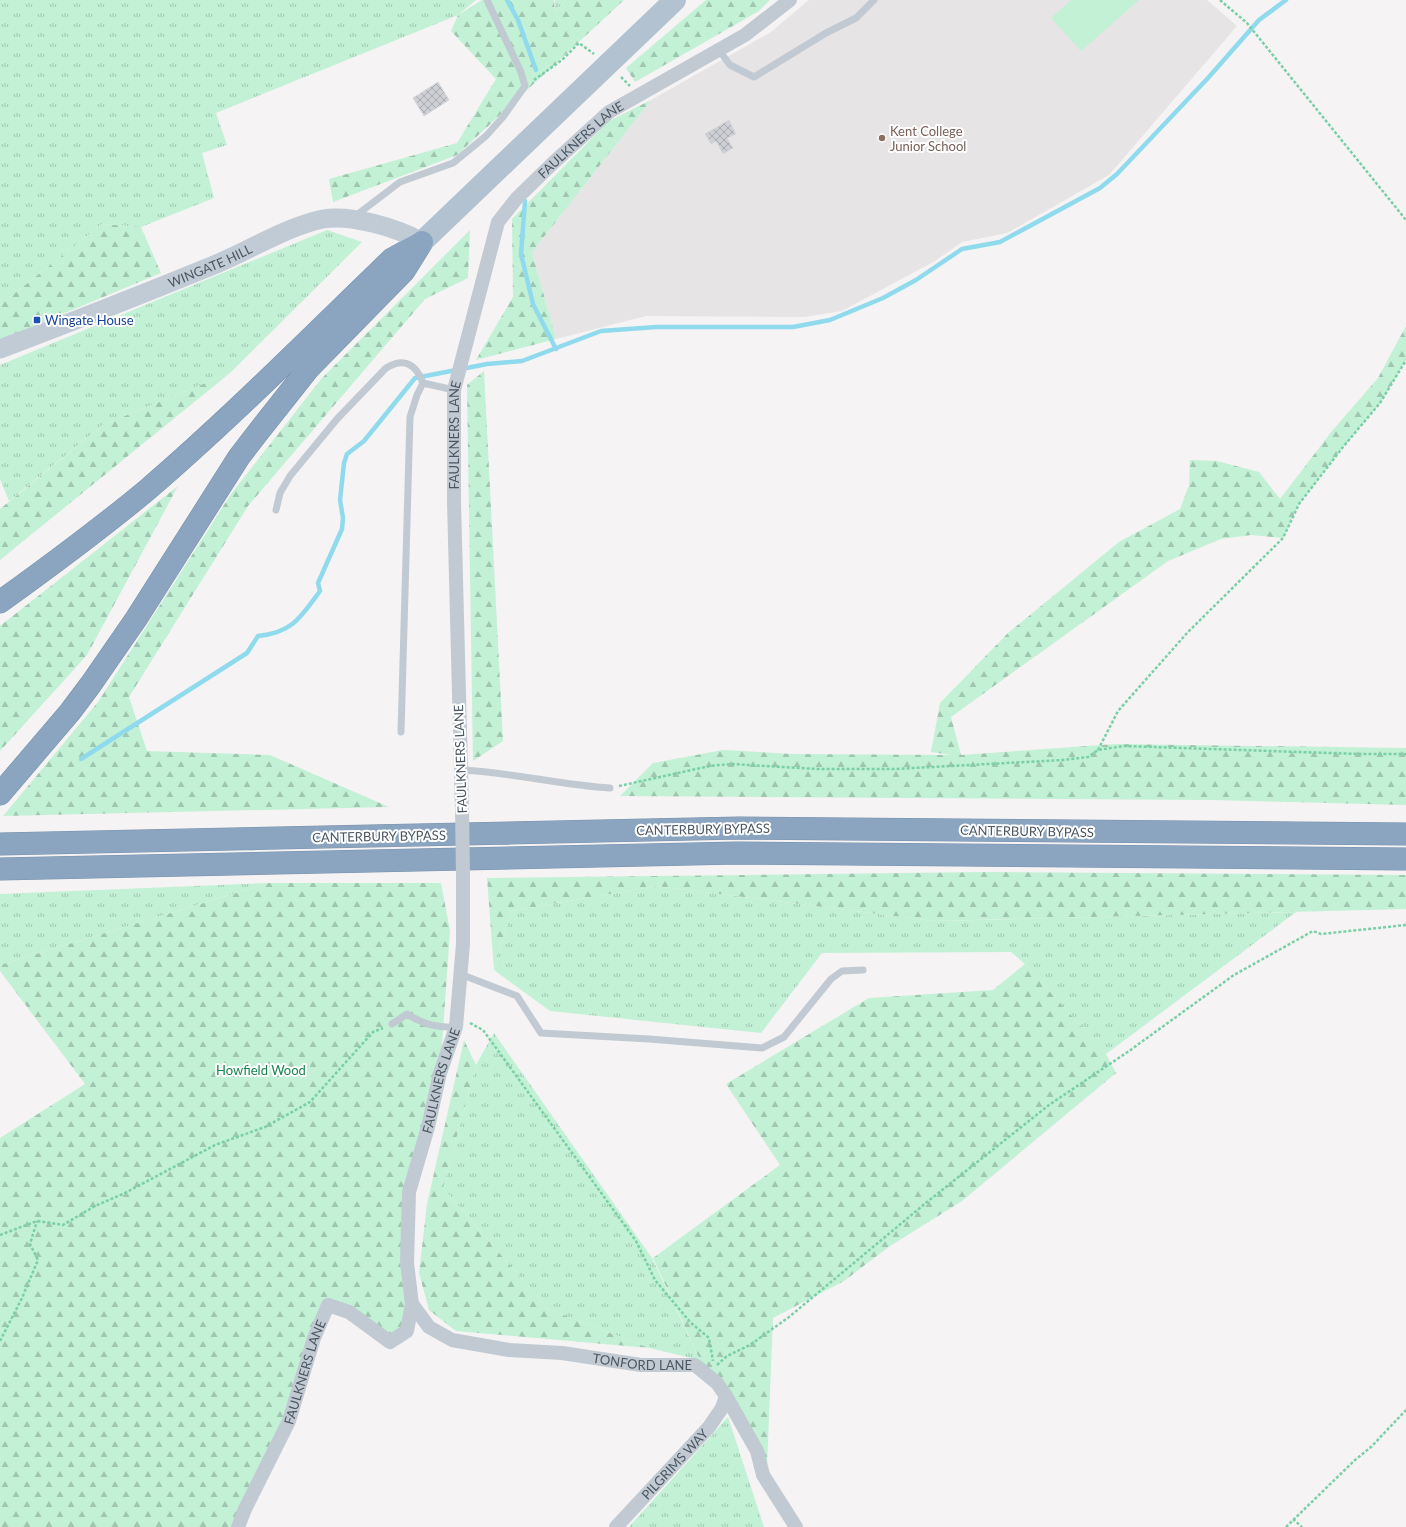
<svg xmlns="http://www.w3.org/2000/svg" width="1406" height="1527" font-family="Lato,sans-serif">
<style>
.education{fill:#e6e4e5}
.grass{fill:url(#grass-tufts)}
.forest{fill:url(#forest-firs)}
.pitch{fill:#c3f1d5}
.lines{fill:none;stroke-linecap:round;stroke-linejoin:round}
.stream{stroke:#90daee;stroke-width:4.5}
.building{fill:url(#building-cross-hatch);stroke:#d7d9de}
.highway-casing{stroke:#7690ad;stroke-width:23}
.path{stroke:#7ad0a6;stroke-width:2.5;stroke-dasharray:3 2;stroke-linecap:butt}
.lane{stroke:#c1cad2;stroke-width:7}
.street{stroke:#c1cad2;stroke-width:14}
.secondary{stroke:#c1cbd6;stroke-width:19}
.primary{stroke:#b3c2d1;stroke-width:22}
.highway{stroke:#8ba5c1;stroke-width:22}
.street-bridge{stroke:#c1cad2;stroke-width:14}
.education-dot{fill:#8d6e63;stroke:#fff;stroke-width:1.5}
.transit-dot{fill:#1a4fb4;stroke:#fff;stroke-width:1.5}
.labels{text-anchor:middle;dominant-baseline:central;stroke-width:4;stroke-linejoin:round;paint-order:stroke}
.education-label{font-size:13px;fill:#785e54;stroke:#fff;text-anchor:start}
.street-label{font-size:13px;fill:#4a5661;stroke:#fff}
.transit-label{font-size:13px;fill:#164399;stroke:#fff;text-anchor:start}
.park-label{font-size:13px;fill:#17864f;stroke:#fff}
</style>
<defs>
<pattern id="grass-tufts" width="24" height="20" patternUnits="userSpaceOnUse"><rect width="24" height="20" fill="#c3f1d5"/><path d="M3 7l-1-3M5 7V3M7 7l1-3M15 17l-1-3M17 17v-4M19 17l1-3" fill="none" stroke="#a0c6b0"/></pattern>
<pattern id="forest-firs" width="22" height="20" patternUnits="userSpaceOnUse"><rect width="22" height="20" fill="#c3f1d5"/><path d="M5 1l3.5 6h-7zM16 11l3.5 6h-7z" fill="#a0c6b0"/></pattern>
<pattern id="building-cross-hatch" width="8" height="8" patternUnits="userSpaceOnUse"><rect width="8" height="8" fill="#cdcfd5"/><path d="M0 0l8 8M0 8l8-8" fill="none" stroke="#a8abb0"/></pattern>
</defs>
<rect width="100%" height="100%" fill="#f5f3f3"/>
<path class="education" d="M809 0H1207L1237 26 1109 175 1007 233 962 242 935 261 842 311 804 317 646 316 556 339 532 252 651 100 771 32Z"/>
<path class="grass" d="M0 0H476L458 15 216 113 227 145 202 153 214 198 141 227 102 224 0 305Z
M555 0H566L555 11Z
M327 230 362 242 230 373 103 425 9 501 0 479V365Z
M269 883 0 965V894Z
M656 886 934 921 1296 912 1106 1054 1025 964 1011 952 822 953 761 1033 550 1011 494 970 511 911Z
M494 1033 652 1258 700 1360 649 1348 548 1309 443 1188 476 1065Z
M728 1417 764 1527H629Z"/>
<path class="forest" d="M482 0H554L555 11 566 0H624L457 155 333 202 329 179 457 143 496 79 451 31 458 15Z
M706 0H770L759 11 635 82 626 68Z
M651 100 532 252 556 339 476 360 513 297 512 219 609 121Z
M102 224 141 227 161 273 0 340V305Z
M470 230 468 278 425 299 248 506 129 697 147 751 270 755 389 807 3 816 98 702 231 494 322 378Z
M1406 326V360L1380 403 1343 447 1299 504 1283 538 1251 535 1221 539 1168 561 951 717 961 755 1116 744 1406 748V805L1212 800 620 796 653 763 723 750 793 754 952 755 931 752 940 703 1008 633 1119 542 1180 509 1189 485 1190 460 1217 461 1259 472 1280 499 1332 431 1378 378Z
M484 371 503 741 473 761 467 385Z
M230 373 0 560V509L103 425Z
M178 486 87 655 0 751V626Z
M985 872 1406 875V909L934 921 656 886 511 911 494 970 487 878Z
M269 883H441L450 931 440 1073 409 1192 407 1331 390 1342 328 1305 289 1421 238 1527H0V1138L85 1084 0 971V965Z
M1025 964 1106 1054 1116 1073 962 1201 890 1246 844 1281 773 1318 767 1466 731 1392 700 1360 653 1258 780 1165 726 1084 869 998 993 990Z
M464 1040 476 1065 443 1188 548 1309 649 1348 456 1331 429 1310 419 1273 427 1204Z"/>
<path class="pitch" d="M1071 0H1139L1081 51 1051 18Z"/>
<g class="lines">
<path class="stream" d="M507 0 518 20 536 70
M525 201 521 254 533 304 556 349
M81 759 247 653 258 636C292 633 301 617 320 591L318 583 342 529 343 518 340 500 344 463 347 454 364 441 415 378 487 364 522 361 601 331 656 327H793L830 320 883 298 916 280 962 249 1000 242 1100 188 1117 174 1208 78 1259 20 1286 0"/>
</g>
<path class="building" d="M438 82 449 100 424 116 413 98Z
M729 120 736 134 727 138 733 148 723 154 716 141 711 144 705 134Z"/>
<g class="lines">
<defs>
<path id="highway" d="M0 602C50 566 100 529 147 490 232 417 311 337 392 259L421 243
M0 794 70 712 91 684 136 619 239 457 259 431 308 369 404 271 422 242
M0 844 739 828 1406 834
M0 869 737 853 1406 859"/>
</defs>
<use href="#highway" class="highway-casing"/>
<path class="path" d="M1220 0 1247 23 1406 220
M621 77 630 86
M534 80 562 60 579 43 594 54
M1098 750 1118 711 1188 632 1283 538 1299 504 1343 447 1380 403 1406 360
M619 786 710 766 731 764 817 769H895L1063 760 1088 757 1098 750 1124 746 1358 754H1406
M470 1023 483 1030 636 1241 655 1280 690 1322 709 1338 713 1361
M0 1235 37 1221 63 1225 95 1206 125 1193 215 1145 265 1127 310 1102 373 1032 383 1028
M0 1341 22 1298 38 1260 30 1244 37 1221
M717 1365 727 1356 750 1345 789 1317 927 1202 1049 1105 1129 1051 1234 975 1313 931 1321 934 1406 925
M1293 1519 1302 1527
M1286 1527 1355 1460 1371 1447 1406 1410"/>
<path class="lane" d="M719 50 730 65 754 77 826 33 856 18 874 0
M354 217 400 182 453 163 486 136 503 117 525 86 521 72 487 0
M423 383 454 390
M276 510 280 493 290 476 337 419 386 368C404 357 416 364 423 383L417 395 410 417 401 732
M460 770C511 772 560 785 610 788
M460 974 517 996 541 1033 649 1039 762 1048 784 1037 831 979 842 971 863 970
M392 1024 407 1014C423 1024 437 1028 456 1027"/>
<g class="street">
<path id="s1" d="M462 809 454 502V390L498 222 517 198 552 164 609 112 745 35 790 0"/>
<path id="s2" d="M412 1304 429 1327 452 1340 509 1350 562 1353 641 1365H695L717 1383 726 1396 757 1451 763 1475 796 1527"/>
<path id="s3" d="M238 1527 245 1509 289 1421 314 1338 328 1305 349 1312 390 1342 407 1331 412 1304 407 1263 409 1192 428 1127 440 1073 456 1027 463 944V875"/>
<path id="s4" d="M616 1527 709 1427 722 1408 726 1396"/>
</g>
<path class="secondary" id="s5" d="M0 349C72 322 143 294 214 265 248 251 288 226 323 219 351 214 398 228 422 242"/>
<path class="primary" d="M422 242 675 0"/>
<use href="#highway" class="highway"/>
<path class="street-bridge" d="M462 809 463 875"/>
</g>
<circle class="education-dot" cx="882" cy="138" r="4"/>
<rect class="transit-dot" x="33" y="316" width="8" height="8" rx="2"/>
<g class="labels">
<g class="education-label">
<text x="890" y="131">Kent College<tspan x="890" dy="15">Junior School</tspan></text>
</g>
<g class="street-label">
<text stroke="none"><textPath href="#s1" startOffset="710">FAULKNERS LANE</textPath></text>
<text stroke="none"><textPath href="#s5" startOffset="226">WINGATE HILL</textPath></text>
<text stroke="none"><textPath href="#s1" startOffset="374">FAULKNERS LANE</textPath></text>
<text transform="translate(460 759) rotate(-92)">FAULKNERS LANE</text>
<text transform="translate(703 829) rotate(-1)">CANTERBURY BYPASS</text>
<text transform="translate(1027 831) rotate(1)">CANTERBURY BYPASS</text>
<text transform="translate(379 836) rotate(-1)">CANTERBURY BYPASS</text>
<text stroke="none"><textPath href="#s3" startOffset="589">FAULKNERS LANE</textPath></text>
<text stroke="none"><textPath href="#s2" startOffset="247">TONFORD LANE</textPath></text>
<text stroke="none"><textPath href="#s3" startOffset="169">FAULKNERS LANE</textPath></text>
<text stroke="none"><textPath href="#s4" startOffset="86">PILGRIMS WAY</textPath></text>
</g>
<g class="transit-label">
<text x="45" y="320">Wingate House</text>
</g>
<g class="park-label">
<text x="261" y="1070">Howfield Wood</text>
</g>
</g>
</svg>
